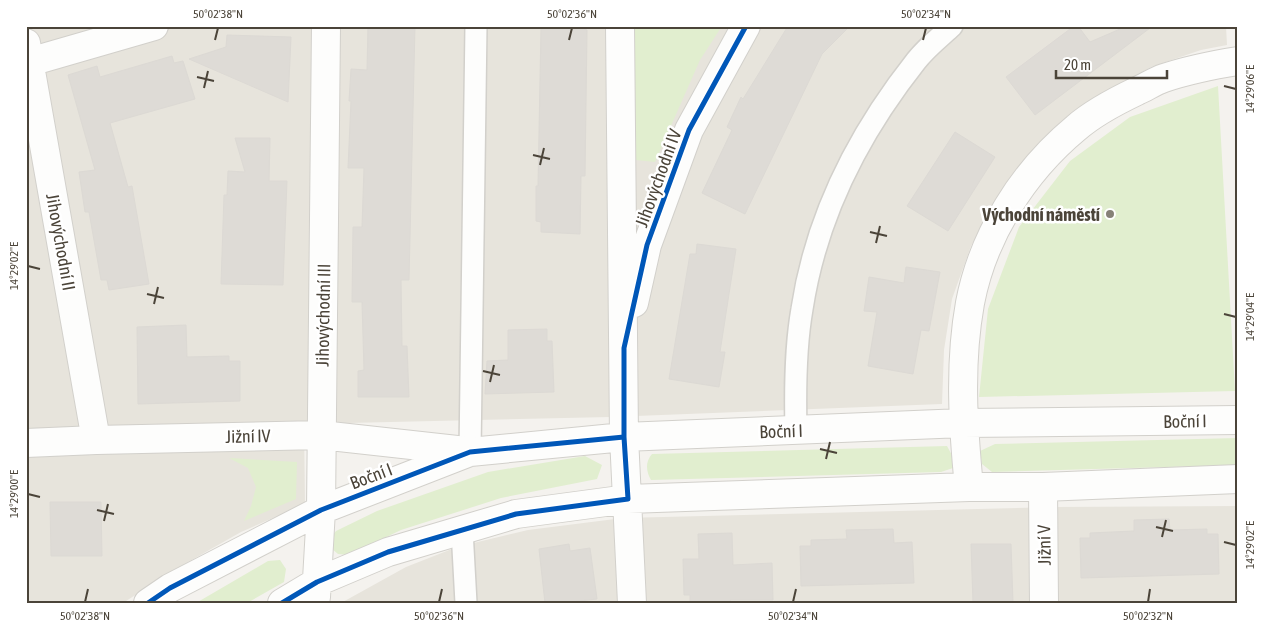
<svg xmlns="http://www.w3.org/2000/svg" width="1264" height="629" font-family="'Asap Condensed',sans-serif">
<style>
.residential{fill:#e7e4dc}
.green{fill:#e1eecf}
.building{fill:#dedbd6;stroke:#dcd9d4}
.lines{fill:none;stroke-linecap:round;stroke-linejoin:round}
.service-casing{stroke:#d2d0cb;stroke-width:24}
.minor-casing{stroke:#d2d0cb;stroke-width:30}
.service{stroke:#fdfdfc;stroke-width:21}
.minor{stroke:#fdfdfc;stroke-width:28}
.cycleway-casing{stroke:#fff;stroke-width:8}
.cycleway{stroke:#0057b8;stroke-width:5}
.ticks{fill:none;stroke:#4b4439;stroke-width:2}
.poi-dot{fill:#868178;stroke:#fff;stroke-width:2}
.labels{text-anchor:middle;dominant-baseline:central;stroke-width:5;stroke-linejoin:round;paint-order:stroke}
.street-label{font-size:18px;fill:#4b4439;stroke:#fff}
.poi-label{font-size:18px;font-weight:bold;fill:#4b4439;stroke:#fff;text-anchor:end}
.neatline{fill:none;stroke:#4b4439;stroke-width:2}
.ticks-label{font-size:12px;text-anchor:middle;fill:#4b4439}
</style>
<rect width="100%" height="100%" fill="#f4f2ee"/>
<path class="residential" d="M26 26H1226L1227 45 1201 50 1151 67 1109 90 1066 120 998 197 971 246 952 299 944 350 942 404 610 417 304 424 305 504 241 532 174 570 123 603H26Z
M1238 506V603H341L406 567 457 547 528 530 623 518 1056 507Z"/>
<path class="green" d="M630 26H722L700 60 655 162 636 160 629 152Z
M1218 86 1235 391 979 397 988 309 1019 227 1070 161 1130 117Z
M1238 438V465L992 472 982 464 980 451 995 444Z
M947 446 953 457V468L941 472 651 480C646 471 645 462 652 454Z
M585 456 602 465 597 479 501 498 401 530 349 555 338 554 331 548 332 536 336 531 377 511 488 472Z
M229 458 297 462 296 499 244 521 251 506 256 487 248 468Z
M280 560 286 569 284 582 247 603H196L268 561Z"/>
<path class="building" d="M368 26H415L409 280H401L402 346H407L409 397H358V371L364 370 362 302H352L353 227H362L364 168H348L351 101H349L351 69 367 70Z
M544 26H584V29L587 30 585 176H581L580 234 541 232V222L536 221V186H538L541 28H544Z
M788 26H850L822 54 745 214 702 193 732 130 727 127 741 97 743 99Z
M1074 26H1078L1090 42 1127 26H1149L1150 28 1035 115 1006 77Z
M227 35 291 37 288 102 189 59 226 47Z
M172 56 174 63 183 61 195 99 110 123 128 187 132 186 149 284 109 290 107 280H101L89 212H85L79 172 95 170 68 75 97 66 100 77Z
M955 132 995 157 948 231 907 206Z
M235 138H270L269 181H287L283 285 221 284 224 195H227L228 171 245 172Z
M697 244 736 249 720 352H725L719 387 669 379 690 254H696Z
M906 267 940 272 929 331 921 330 913 374 868 366 877 312 864 311 869 277 904 283Z
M186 325 187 357 229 356V361H240V401L138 404 137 327Z
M547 329V341H552L554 392 485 394 487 361 508 360V330Z
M50 502H101L102 556H51Z
M1169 519 1170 530 1207 529V534H1218L1219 574 1081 578 1080 538H1090V533L1134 531V520Z
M893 529 894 543 912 542 914 583 801 586 800 546H811V540L847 539 846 530Z
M732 533 733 565 772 563 773 600H730L731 603H690V595H684L683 559H699L698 534Z
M569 544 570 551 590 548 597 599 563 603H545L539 549Z
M971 544H1011L1013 603H973Z"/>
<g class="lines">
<defs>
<path id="service" d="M796 430C795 390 795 349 802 309 816 217 859 133 916 61 926 48 940 37 952 26
M470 452 476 26
M462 530 466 603"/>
<path id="minor" d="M620 26 624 437 632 603
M26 43 96 440
M26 63 154 26
M634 303 647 245 689 130 746 26
M26 443 96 440 321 435 466 451
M969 487C963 426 959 364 970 303 983 235 1023 172 1076 128 1093 113 1116 101 1137 91 1146 87 1155 81 1164 78 1188 70 1213 65 1238 61
M1043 487 1044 603
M316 597 321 510 326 26
M148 603 170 588 321 510 470 452 624 437 963 423 1238 420
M282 603 317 582 388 552 516 514 628 499 969 487H1043L1238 479"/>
</defs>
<use href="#service" class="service-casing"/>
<use href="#minor" class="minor-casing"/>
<use href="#service" class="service"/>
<use href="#minor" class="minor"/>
<defs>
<path id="cycleway" d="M148 603 170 588 321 510 470 452 624 437
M282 603 317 582 388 552 516 514 628 499 624 437V348L647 245 689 130 746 26"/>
</defs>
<use href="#cycleway" class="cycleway-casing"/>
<use href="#cycleway" class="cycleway"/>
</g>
<path class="ticks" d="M215 40 218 28M569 40 572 28M923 40 926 28M197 77 214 81M1224 86 1236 89M204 88 208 71M533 155 550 159M540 165 544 148M870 232 887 236M876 243 880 226M28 266 40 269M147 294 164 298M154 304 158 287M1224 314 1236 317M483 371 500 375M490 382 494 365M820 449 837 453M826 459 830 442M28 494 40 497M97 510 114 514M104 521 108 504M1156 527 1173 531M1162 537 1166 520M1224 542 1236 545M85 602 88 589M439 602 442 589M793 602 796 589M1148 602 1150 589"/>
<circle class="poi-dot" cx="1110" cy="214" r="5"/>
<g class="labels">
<g class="street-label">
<text transform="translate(658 178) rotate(-70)">Jihovýchodní IV</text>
<text transform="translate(61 242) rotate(80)">Jihovýchodní II</text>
<text transform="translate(323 315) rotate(-89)">Jihovýchodní III</text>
<text transform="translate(1185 421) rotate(-1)">Boční I</text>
<text transform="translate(781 431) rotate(-2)">Boční I</text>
<text transform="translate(248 436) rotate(-1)">Jižní IV</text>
<text transform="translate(371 476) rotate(-21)">Boční I</text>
<text transform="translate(1044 545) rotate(-91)">Jižní V</text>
</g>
<g class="poi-label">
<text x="1100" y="214">Východní náměstí</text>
</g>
</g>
<rect width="1264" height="629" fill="none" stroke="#ffffff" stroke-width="55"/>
<path d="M1056 70v8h111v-8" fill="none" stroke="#4b4439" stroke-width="2.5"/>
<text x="1064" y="70" font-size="15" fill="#4b4439" stroke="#ffffff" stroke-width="4" paint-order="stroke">20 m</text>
<rect x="28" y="28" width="1208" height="574" class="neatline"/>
<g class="ticks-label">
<text x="218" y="18">50°02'38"N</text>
<text x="572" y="18">50°02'36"N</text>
<text x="926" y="18">50°02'34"N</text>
<text transform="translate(1250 89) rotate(-90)" y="4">14°29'06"E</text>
<text transform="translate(14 266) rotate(-90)" y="4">14°29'02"E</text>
<text transform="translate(1250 317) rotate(-90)" y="4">14°29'04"E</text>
<text transform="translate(14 494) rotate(-90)" y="4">14°29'00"E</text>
<text transform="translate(1250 545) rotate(-90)" y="4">14°29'02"E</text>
<text x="85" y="620">50°02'38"N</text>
<text x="439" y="620">50°02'36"N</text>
<text x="793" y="620">50°02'34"N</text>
<text x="1148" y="620">50°02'32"N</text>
</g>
</svg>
